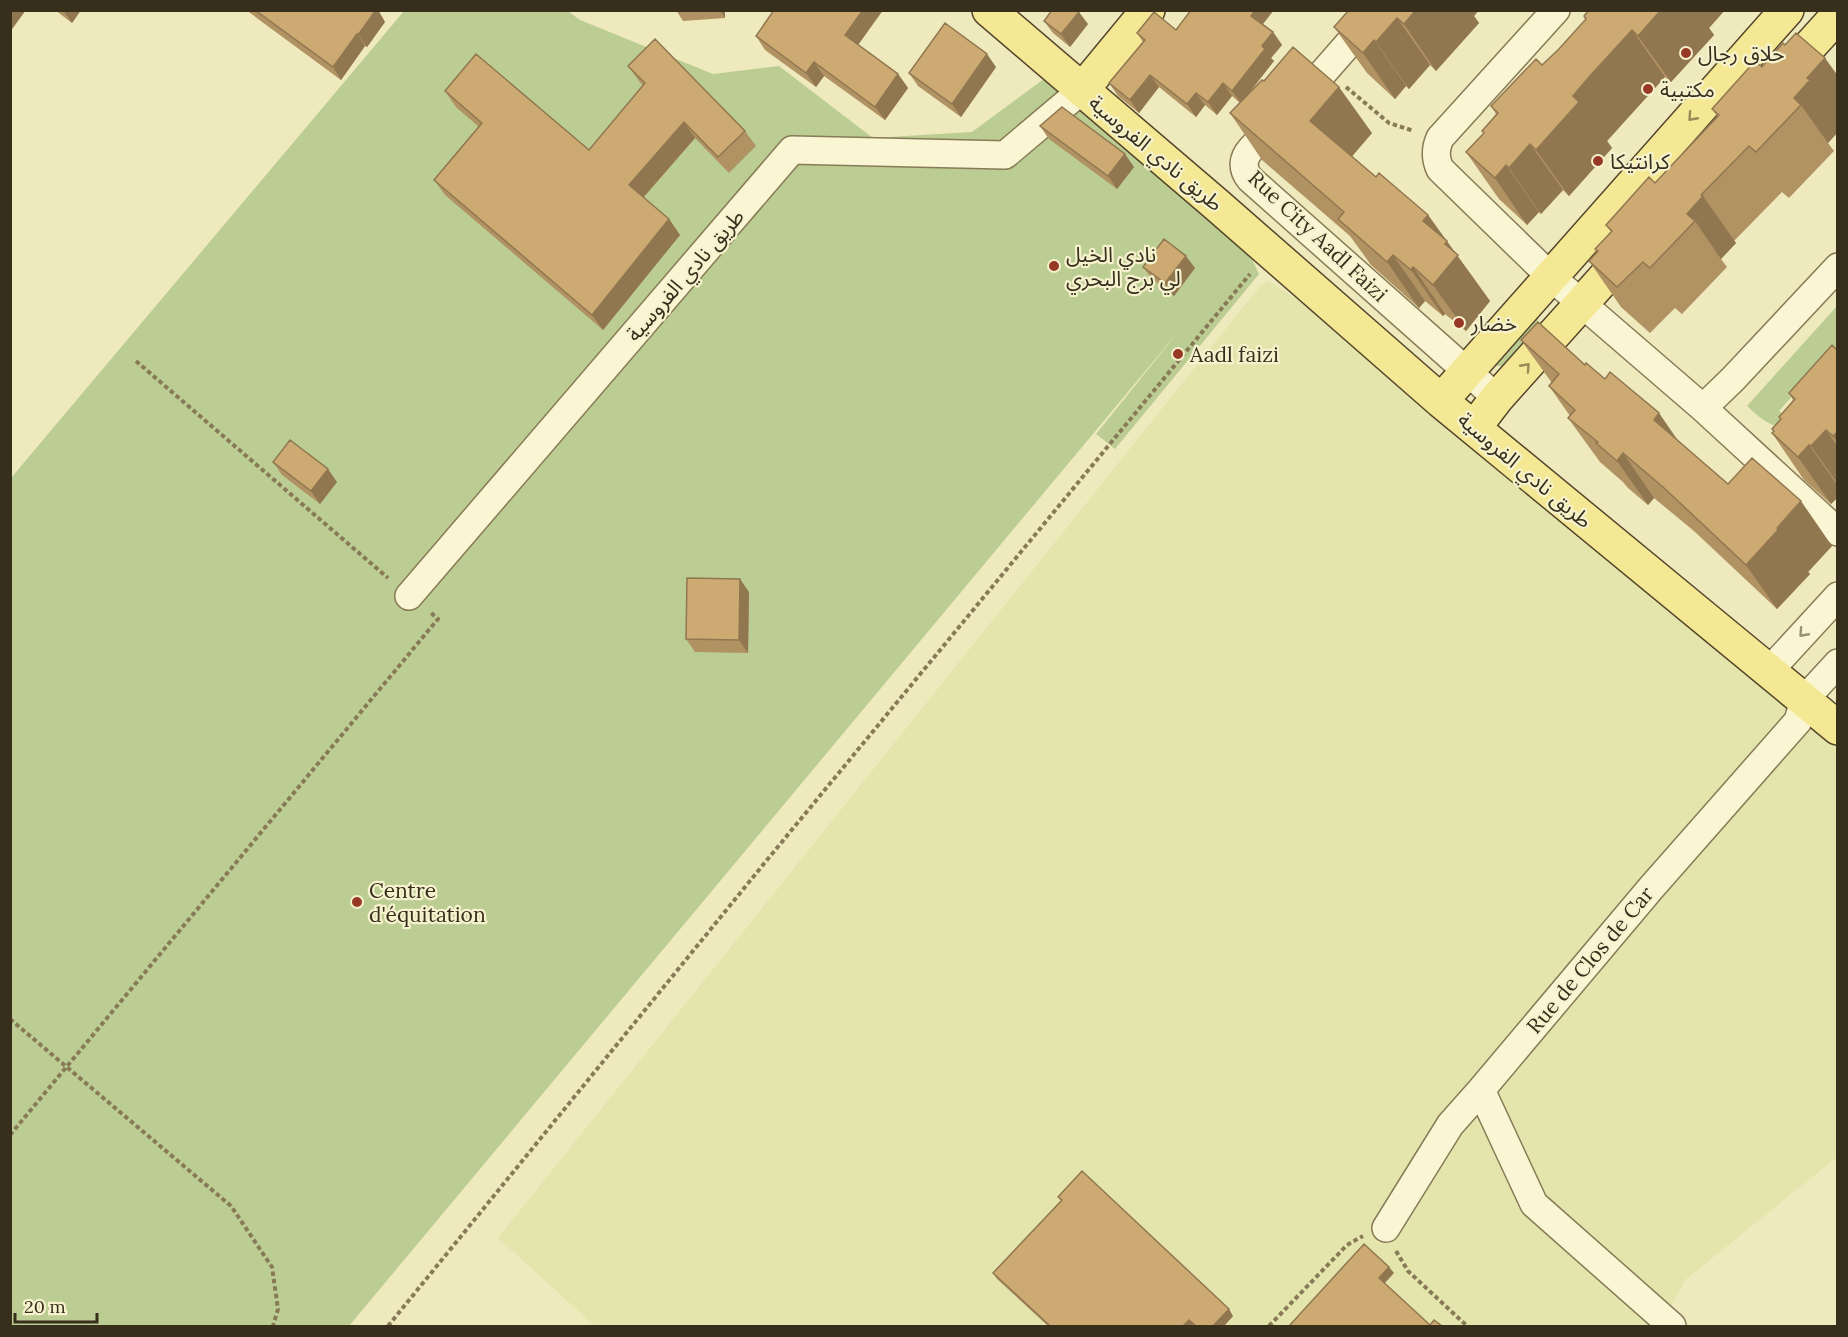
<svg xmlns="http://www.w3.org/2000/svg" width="1848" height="1337" font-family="Lora,'Noto Sans Arabic',serif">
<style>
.farmland{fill:#e4e5ac}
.green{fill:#bbcd92}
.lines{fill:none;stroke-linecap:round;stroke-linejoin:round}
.minor-casing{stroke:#887a57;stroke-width:30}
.major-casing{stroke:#55462b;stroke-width:36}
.path{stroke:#887a57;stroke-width:4;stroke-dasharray:4.5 3;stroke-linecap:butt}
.minor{stroke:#faf5d2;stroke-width:27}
.major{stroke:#f4e894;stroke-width:33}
.wall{fill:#b19263}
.shaded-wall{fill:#907750}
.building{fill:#ceaa73;stroke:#907750;stroke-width:1.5}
.oneway{stroke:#968b58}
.oneway2{stroke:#989277}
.poi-dot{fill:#983925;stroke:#f6f2ce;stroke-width:2}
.labels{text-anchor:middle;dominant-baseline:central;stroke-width:4.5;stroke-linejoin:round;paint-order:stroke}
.poi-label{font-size:21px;fill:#372e1c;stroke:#f6f2ce;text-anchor:start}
.street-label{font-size:21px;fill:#372e1c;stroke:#f6f2ce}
</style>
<rect width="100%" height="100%" fill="#efe9be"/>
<path class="farmland" d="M1269 281 1311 308 1616 567 1837 745V1157L1685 1280 1661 1326H595L498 1238 1261 285Z"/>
<path class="green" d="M404 11H568L580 20 713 74 779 66 873 138 972 132 1048 76 1247 249 1259 274 1115 449 1096 434 1183 326 349 1326H11V478Z
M1837 306V346L1779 411 1797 427C1771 429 1765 422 1747 406Z
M1538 319 1537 328 1505 366H1496C1499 353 1525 324 1538 319Z"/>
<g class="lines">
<defs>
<path id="minor" d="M1378 10 1322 74 1251 149C1242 159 1242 169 1250 179L1497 398
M1556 10 1440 138C1435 149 1435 158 1440 169L1551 277 1703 408 1838 532
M1703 408 1733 379 1838 267
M409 596 792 150 1005 155 1082 90
M1769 671 1838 596
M1481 1090 1534 1204 1672 1326
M1386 1228 1450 1125 1481 1090 1651 888 1798 721 1804 700 1838 663"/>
<path id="major" d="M989 10 1217 205 1441 401 1838 728
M1780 79 1838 15
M1082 90 1148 10
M1441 401 1787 10
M1474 428 1497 398 1633 246"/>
</defs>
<use href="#minor" class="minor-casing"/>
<use href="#major" class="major-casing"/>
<path class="path" d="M1346 87 1389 123 1414 131
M136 361 388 578
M10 1019 231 1206 272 1267 278 1309 273 1326
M10 1135 438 619 429 611
M1396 1251 1408 1271 1467 1326
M388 1326 767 860 1250 274
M1269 1326 1347 1245 1363 1236"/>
<use href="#minor" class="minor"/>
<use href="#major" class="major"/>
</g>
<path class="wall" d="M55 10H81L72 23Z
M246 10H378L385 22 367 47 365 46 341 80Z
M676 10H725V18L683 21Z
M883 10 858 45 898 74 908 88 885 120 824 76 816 87 765 50 756 36Z
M1349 10H1479L1474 16 1479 23 1436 71 1430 65 1409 89 1406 86 1395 99 1367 73 1334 27Z
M1589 10H1725L1709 28 1714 35 1671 82 1665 77 1622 124 1607 141 1612 148 1569 196 1563 190 1541 214 1539 212 1527 225 1499 199 1466 152 1484 133 1482 131 1496 114 1491 106 1542 65 1558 50 1586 19Z
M1044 21 1088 24 1070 47 1053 33Z
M1263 24 1273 32 1282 45 1271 58 1274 61 1246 97 1264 81 1372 133 1352 156 1376 177 1428 215 1490 301 1466 331 1445 314 1443 316 1425 301 1419 308 1371 265 1350 236 1262 160 1230 113 1240 103 1232 96 1217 115 1205 105 1196 117 1159 87 1139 113 1118 96 1109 83 1143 42 1137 33 1176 30Z
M1785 45 1838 76V132L1828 143 1834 151 1789 198 1782 192 1734 241 1736 243 1721 259 1727 267 1682 314 1675 308 1650 333 1621 307 1589 261 1597 252 1595 249 1611 232 1606 225 1655 183 1717 116 1712 109 1762 67Z
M628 66 745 131 756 146 729 173 695 138 644 197 669 219 680 235 603 330 445 195 434 180 479 127 456 107 445 91 589 150 643 86 639 81Z
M996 67 961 117 918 86 909 73Z
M1040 126 1134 167 1117 189 1049 139Z
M1143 267 1195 268 1174 296 1152 279Z
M1521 340 1585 365 1679 441 1728 484 1832 546 1808 572 1810 574 1777 609 1694 531 1654 498 1648 505 1628 488 1623 482 1600 462 1568 418 1570 416 1549 386 1552 383Z
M1838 351V497L1831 504 1804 480 1772 433 1774 431 1772 429 1781 420 1779 417 1793 400 1789 393Z
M273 462 337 482 320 504 282 475Z
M749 592 748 653 695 652 686 639Z
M1058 1197 1233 1316 1224 1326H1048L997 1279 993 1273 1061 1201Z"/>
<path class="shaded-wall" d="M10 10H26L10 32Z
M63 10H81L72 23Z
M376 10H378L385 22 367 47 358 35Z
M720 10H725V18Z
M863 10H883L855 49 845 35Z
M1255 10H1274L1260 28 1251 16Z
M1416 10H1479L1474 16 1479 23 1436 71 1404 24Z
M1661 10H1725L1709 28 1714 35 1671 82 1638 36Z
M1079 12 1088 24 1070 47 1061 34Z
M1397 18 1430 65 1409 89 1376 42Z
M1632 30 1665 77 1607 141 1612 148 1569 196 1536 150 1573 96Z
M1273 32 1282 45 1271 58 1274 61 1241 103 1232 91 1262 46Z
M357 34 365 46 341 80 333 67Z
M1374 40 1406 86 1395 99 1363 53Z
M987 54 996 67 961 117 952 104Z
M1825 58 1838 76V132L1828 143 1801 105 1794 98 1807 78Z
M814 62 824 76 816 87 806 73Z
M898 74 908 88 885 120 875 107Z
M1150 75 1159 87 1139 113 1130 100Z
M1223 83 1232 96 1217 115 1208 102Z
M1339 87 1372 133 1343 167 1310 121Z
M1196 93 1205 105 1196 117 1187 104Z
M684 122 695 138 640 201 629 185Z
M1530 144 1563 190 1541 214 1509 168Z
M1125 154 1134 167 1117 189 1108 176Z
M1506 165 1539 212 1527 225 1495 178Z
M1703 196 1736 243 1721 259 1695 221 1687 214Z
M1428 215 1490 301 1466 331 1433 285 1423 221Z
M669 219 680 235 603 330 592 315Z
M1393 255 1425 301 1419 308 1387 262Z
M1186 256 1195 268 1174 296 1165 283Z
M1413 267 1445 314 1443 316 1411 270Z
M1659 413 1690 458 1654 420Z
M1826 430 1838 447V484L1811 446Z
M1838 431V443L1833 436Z
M1809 445 1838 486V497L1831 504 1798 457Z
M1623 453 1654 498 1648 505 1617 461Z
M328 469 337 482 320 504 311 491Z
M1801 501 1832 546 1808 572 1810 574 1777 609 1746 565Z
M740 579 749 592 748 653 739 640Z
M1389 1267 1394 1273 1383 1285 1379 1278Z
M1229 1309 1233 1316 1224 1326H1213Z
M1189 1320 1194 1326H1183Z"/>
<path class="building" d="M255 10H376L358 35 357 34 333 67Z
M774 10H863L845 35 898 74 875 107 814 62 806 73 756 36Z
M1052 10H1078L1079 12 1061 34 1044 21Z
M1191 10H1255L1251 16 1273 32 1262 46 1265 49 1232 91 1223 83 1208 102 1196 93 1187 104 1150 75 1130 100 1109 83 1145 40 1137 33 1154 12 1176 30Z
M1349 10H1416L1404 24 1397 18 1376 42 1374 40 1363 53 1334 27Z
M1589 10H1661L1638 36 1632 30 1589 77 1573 96 1579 102 1536 150 1530 144 1509 168 1506 165 1495 178 1466 152 1484 133 1482 131 1498 113 1491 106 1536 59 1542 65 1558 50 1586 19 1584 16Z
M945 23 987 54 952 104 909 73Z
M1796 33 1825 58 1807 78 1810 80 1794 98 1801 105 1756 152 1749 146 1701 195 1703 196 1687 214 1695 221 1650 268 1643 262 1617 287 1589 261 1598 251 1595 249 1612 231 1606 225 1649 177 1655 183 1719 115 1712 109 1755 61 1762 67 1783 43 1785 45Z
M655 39 745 131 718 157 684 122 629 185 669 219 592 315 434 180 482 123 445 91 476 54 589 150 645 83 628 66Z
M1293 47 1339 87 1310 121 1376 177 1379 173 1428 215 1423 221 1447 241 1445 244 1458 255 1433 285 1413 267 1411 270 1393 255 1387 262 1338 219 1344 212 1230 113 1262 80 1264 81Z
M1062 107 1125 154 1108 176 1040 126Z
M1164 239 1186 256 1165 283 1143 267Z
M1538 322 1585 365 1586 363 1605 379 1610 372 1659 413 1654 420 1728 484 1752 458 1801 501 1777 528 1778 530 1746 565 1663 487 1623 453 1617 461 1596 443 1598 442 1568 418 1575 410 1549 386 1559 374 1521 340Z
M1832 345 1838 351V431L1833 436 1826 430 1811 446 1809 445 1798 457 1772 433 1774 431 1772 429 1781 419 1779 417 1795 399 1789 393Z
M290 440 328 469 311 491 273 462Z
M687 578 740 579 739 640 686 639Z
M1082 1171 1229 1309 1213 1326H1196L1189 1320 1183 1326H1050L993 1273 1062 1200 1058 1197Z
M1364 1244 1389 1267 1379 1278 1430 1325 1434 1320 1442 1326H1289Z"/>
<defs><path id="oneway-chevron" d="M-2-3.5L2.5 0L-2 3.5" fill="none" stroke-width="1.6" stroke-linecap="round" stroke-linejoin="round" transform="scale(1.5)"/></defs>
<g class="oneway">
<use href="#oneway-chevron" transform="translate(1692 117) rotate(132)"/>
<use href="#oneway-chevron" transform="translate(1526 367) rotate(-48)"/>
</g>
<use class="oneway2" href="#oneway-chevron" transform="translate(1803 633) rotate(132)"/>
<g class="poi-dot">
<circle cx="1686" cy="53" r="6"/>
<circle cx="1648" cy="89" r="6"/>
<circle cx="1598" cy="161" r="6"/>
<circle cx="1054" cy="266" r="6"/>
<circle cx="1459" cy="323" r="6"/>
<circle cx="1178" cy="354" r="6"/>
<circle cx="357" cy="902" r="6"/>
</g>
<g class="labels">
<g class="poi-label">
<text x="1698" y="53">حلاق رجال</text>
<text x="1660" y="89">مكتبية</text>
<text x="1610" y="161">كرانتيكا</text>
<text x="1066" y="254">نادي الخيل<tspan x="1066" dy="24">لي برج البحري</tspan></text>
<text x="1471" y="323">خضار</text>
<text x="1190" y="354">Aadl faizi</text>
<text x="369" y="890">Centre<tspan x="369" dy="24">d'équitation</tspan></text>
</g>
<g class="street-label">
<text transform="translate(1156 153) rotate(40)">طريق نادي الفروسية</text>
<text transform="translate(1318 236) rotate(43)">Rue City Aadl Faizi</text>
<text transform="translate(685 275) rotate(-49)">طريق نادي الفروسية</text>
<text transform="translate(1525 470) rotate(40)">طريق نادي الفروسية</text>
<text transform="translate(1590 960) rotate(-50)">Rue de Clos de Car</text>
</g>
</g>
<rect width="1848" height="1337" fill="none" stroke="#372e1c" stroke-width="24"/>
<path d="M15 1313v9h82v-9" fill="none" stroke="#372e1c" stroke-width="3"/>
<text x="24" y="1313" font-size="18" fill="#372e1c" stroke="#f6f2ce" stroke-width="4.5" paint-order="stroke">20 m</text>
</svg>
